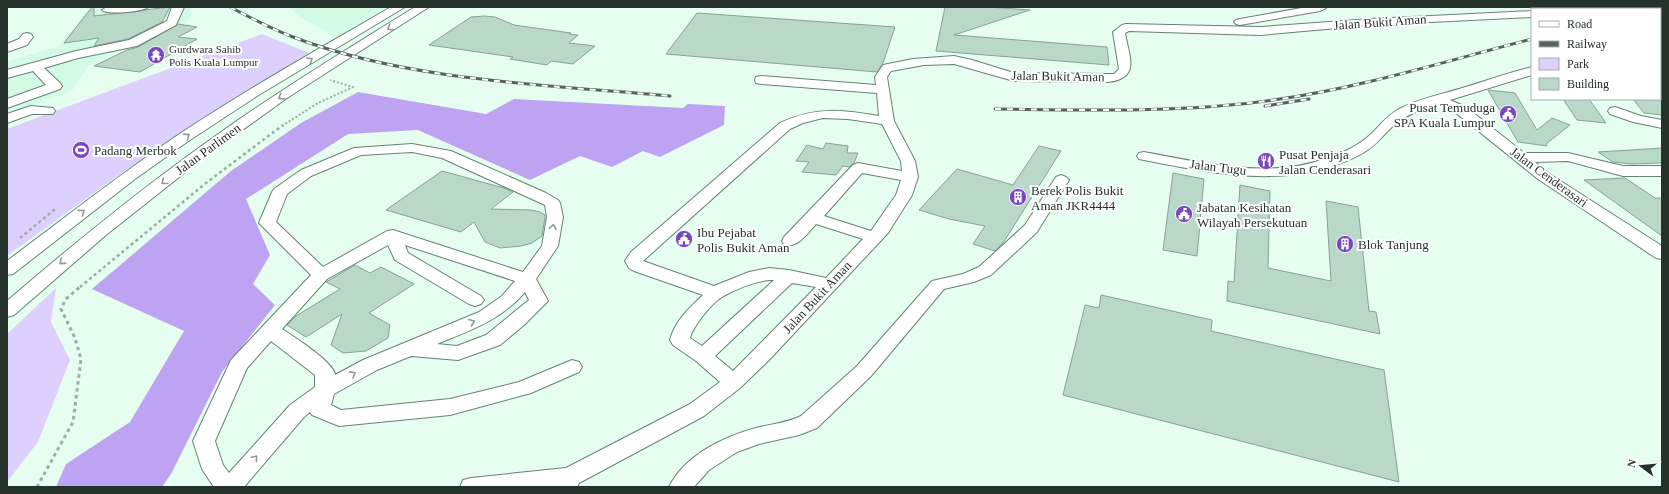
<svg xmlns="http://www.w3.org/2000/svg" width="1669" height="494" font-family="'Times New Roman',serif">
<style>
.built{fill:#d3fae5}
.green{fill:#ded0fe}
.forest{fill:#bea3f3}
.building{fill:#bad8c7;stroke:#85a292}
.lines{fill:none;stroke-linecap:round;stroke-linejoin:round}
.minor-casing{stroke:#668273;stroke-width:2}
.path-far2{stroke:#9aaea3;stroke-width:2;stroke-dasharray:2 2;stroke-linecap:butt}
.path-far1{stroke:#9aaea3;stroke-width:2.5;stroke-dasharray:3 3;stroke-linecap:butt}
.path{stroke:#9aaea3;stroke-width:3;stroke-dasharray:3.5 3.5;stroke-linecap:butt}
.minor{fill:#fff;fill-rule:evenodd}
.rail-casing{stroke:#54635b;stroke-width:3}
.rail{stroke:#fff;stroke-width:2;stroke-dasharray:6;stroke-linecap:butt}
.oneway{stroke:#929895}
.labels{text-anchor:middle;dominant-baseline:central;stroke-width:4;stroke-linejoin:round;paint-order:stroke}
.far-poi-label{font-size:11px;fill:#25312b;stroke:#fff;text-anchor:start}
.street-label{font-size:13px;fill:#25312b;stroke:#fff}
.poi-label{font-size:13px;fill:#25312b;stroke:#fff;text-anchor:start}
</style>
<rect width="100%" height="100%" fill="#e5fef0"/>
<path class="built" d="M112 7H191V18L89 65 72 91 7 114V61L58 47 88 10Z
M288 7H387L337 38 302 18Z"/>
<path class="green" d="M262 34 309 53 207 115 123 172 7 256V129Z
M56 288 51 322 70 360 38 442 7 482V334Z"/>
<path class="forest" d="M358 92 486 114 514 99 683 108 688 104 725 106 724 125 660 157 643 151 612 167 580 156 530 180 418 130 348 134 246 199 270 255 253 284 275 305 222 372 171 474 162 487H56L66 464 130 422 184 331 92 289 231 171 301 123Z"/>
<path class="building" d="M92 7H94V16L170 7 162 22 128 39 94 46 99 38 64 43Z
M945 7H988L1030 10 954 35 1107 47 1109 65 936 51Z
M697 13 895 27 883 63 877 72 666 54Z
M484 16 495 17 514 25 571 33 569 34 578 35 569 43 595 46 573 64 551 61 547 65 510 59 513 57 429 45 471 17Z
M178 24 197 27 178 37 197 39 140 72 94 66 127 50 138 47Z
M1488 90 1515 93 1537 130 1552 118 1570 125 1546 144 1547 146 1518 142Z
M1563 99H1589L1606 123 1577 120Z
M1633 99H1662V115L1644 113Z
M826 143 848 146 847 153H858L854 163 849 167 843 166 836 175 802 172 809 162 796 161 807 145 823 149Z
M1039 146 1061 151 1003 243 995 251 973 244 985 226 949 219 919 210 957 169 1013 185Z
M1662 148V163L1632 164 1613 162 1598 152Z
M442 171 504 188 513 192 491 209 531 210 540 212 545 215V217L542 236 532 243 521 246 500 248 485 242 474 222 461 232 386 210Z
M1173 173 1204 179 1197 256 1163 250Z
M1625 178 1655 198H1662V236L1584 180Z
M1240 185 1270 191 1268 268 1331 281 1326 201 1358 207 1369 311 1376 312 1380 334 1227 301 1228 281 1234 282Z
M355 265 370 273 381 267 414 284 369 313 390 325 388 338 366 351 343 353 331 345 342 314 306 337 287 325 296 316 340 289 326 282Z
M1101 295 1212 320 1211 331 1384 370 1399 482 1063 395 1085 305 1099 308Z"/>
<g class="lines">
<defs>
<path id="minor" d="M148 7C143 12 107 15 102 10L107 7Z
M172 7H184L176 25 137 46 78 58 44 68 60 83 62 86 60 89 7 108V99L46 85 33 71 7 78V70L76 51 129 40 167 21Z
M391 7H405L257 96 187 142 135 179 13 274 7 275V261C63 219 119 175 178 135 247 89 319 49 391 7Z
M415 7H429L287 98 202 159 106 235 14 315 7 317V301C77 241 148 183 224 130 286 86 351 47 415 7Z
M1307 7 1326 8 1320 11 1240 25 1236 24 1234 22 1236 20 1240 19Z
M1564 7H1587L1585 9H1562Z
M1532 11V17L1371 25 1260 35 1129 31 1125 33C1129 57 1141 78 1108 82L1014 81 954 64 924 65 891 71 887 77 894 121 915 161 918 177 912 195 888 233 769 360 740 388 704 416 579 483 577 487H460L463 480 471 478 566 468 690 404 720 382 696 361 673 345 670 340C675 321 689 308 703 295L634 271 629 268 625 261 631 252 780 123C816 106 842 110 879 116L877 93 761 84 756 83 755 80 756 77 761 76 876 85 875 77 883 65 913 59 954 56 972 60 1014 73 1108 74H1114L1119 69 1113 32 1122 25 1126 24 1260 27 1371 19ZM823 118 848 119 882 124 901 161 902 171 858 163 853 165 784 237 782 241 784 245C798 248 807 234 816 224L863 239 826 278 789 270 769 268 749 272 714 286 643 261 790 129 803 123ZM862 173 901 180 896 195 871 231 824 216ZM769 280H774L702 346 690 338C693 326 712 303 722 297 736 289 754 282 769 280ZM792 283 816 287 733 371 715 356Z
M27 33 31 34 33 37 27 45 7 52V44L19 39 23 34Z
M1660 35H1662V43H1660Z
M1660 56H1662V64H1660Z
M1532 67V75L1450 100 1466 107 1524 153H1568L1623 166H1662V176H1623L1568 161 1535 162 1548 173 1662 246V259L1656 258 1538 179 1456 113 1437 104C1421 109 1405 115 1392 127 1380 138 1378 144 1363 153 1295 191 1216 174 1144 160L1139 159 1137 156 1139 153 1144 152C1199 162 1267 179 1321 160 1338 155 1357 147 1370 135 1381 125 1385 117 1399 109 1418 99 1439 95 1459 89 1483 82 1507 73 1532 67Z
M31 106 53 108 55 111 53 114H32L7 123V114Z
M1615 107 1641 116 1662 120V128L1633 122 1610 114 1608 111 1610 108Z
M412 144 451 151 546 193 558 200 560 203 563 217 558 246 536 279 548 301 524 325 500 345 458 360 411 356 377 370 334 394 331 405 341 410 450 399 519 382 572 360 579 362 582 367 579 372 531 393 450 415 339 426 312 415 310 412 304 417 244 487H214L202 469 193 441 231 360 311 275 259 223 272 192 274 189 301 170 354 148ZM412 152 442 158 545 205 547 217 542 246 523 272 393 230 387 231 323 267 276 222 287 194 311 176 361 155ZM388 245 395 260 469 304 475 306 481 304 484 300 481 296 408 253 405 245 515 281 502 296 479 312 363 360 335 375C335 363 293 336 282 329L327 279ZM525 292 529 300 486 335 457 346 437 344C471 330 500 321 525 292ZM271 341 315 375V387L290 405 229 473 223 465 215 441 247 368Z
M1061 175 1066 177 1069 180 1037 232 991 275 974 282 944 289 871 376 817 428 799 435 759 444 737 452 709 470 694 487H669C685 455 723 437 756 428 771 424 787 423 801 416L857 366 932 281 963 274 979 267 1025 225 1056 177Z"/>
</defs>
<use href="#minor" class="minor-casing"/>
<path class="path-far2" d="M282 126 318 103 353 87 330 80"/>
<path class="path-far1" d="M20 238 54 210H58
M80 287 206 183 283 125"/>
<path class="path" d="M37 487 73 422 81 359 75 338 61 309 66 299 81 286"/>
<use href="#minor" class="minor"/>
<defs>
<path id="rail" d="M230 7C251 18 271 29 293 37 407 81 548 85 670 96
M1655 9 1662 7
M1265 106 1309 99
M995 109C1087 110 1181 113 1273 100 1361 88 1446 61 1532 39"/>
</defs>
<use href="#rail" class="rail-casing"/>
<use href="#rail" class="rail"/>
</g>
<defs><path id="oneway-chevron" d="M-2-3.5L2.5 0L-2 3.5" fill="none" stroke-width="1.6" stroke-linecap="round" stroke-linejoin="round"/></defs>
<g class="oneway">
<use href="#oneway-chevron" transform="translate(390 28) rotate(148)"/>
<use href="#oneway-chevron" transform="translate(310 60) rotate(-31)"/>
<use href="#oneway-chevron" transform="translate(281 97) rotate(147)"/>
<use href="#oneway-chevron" transform="translate(187 136) rotate(-33)"/>
<use href="#oneway-chevron" transform="translate(164 182) rotate(142)"/>
<use href="#oneway-chevron" transform="translate(82 212) rotate(-37)"/>
<use href="#oneway-chevron" transform="translate(553 227) rotate(-79)"/>
<use href="#oneway-chevron" transform="translate(62 262) rotate(139)"/>
<use href="#oneway-chevron" transform="translate(472 322) rotate(-22)"/>
<use href="#oneway-chevron" transform="translate(353 374) rotate(-29)"/>
<use href="#oneway-chevron" transform="translate(255 458) rotate(-49)"/>
</g>
<defs>
<symbol id="temple-disc" viewBox="-11 -11 22 22"><circle r="9.5" fill="#7948c0" stroke="#fff"/><path d="M0-6L5-2H3V0L6.5 2.5H4V6H1.5V3h-3V6H-4V2.5H-6.5L-3 0V-2H-5Z" fill="#fff"/></symbol>
<symbol id="civic-disc" viewBox="-11 -11 22 22"><circle r="9.5" fill="#7948c0" stroke="#fff"/><path d="M-.6-6.5H3V-4.5H.6V-3L4-1V1h2V6H-6V1h2V-1L-.6-3ZM-1.2 2.5V6h2.4V2.5Z" fill="#fff"/></symbol>
<symbol id="stadium-disc" viewBox="-11 -11 22 22"><circle r="9.5" fill="#7948c0" stroke="#fff"/><path d="M0-5a6.5 5 0 1 0 0 10a6.5 5 0 1 0 0-10ZM-3.5-1.8h7v3.6h-7Z" fill="#fff"/></symbol>
<symbol id="restaurant-disc" viewBox="-11 -11 22 22"><circle r="9.5" fill="#7948c0" stroke="#fff"/><path d="M-5-6h1v4h1v-4h1v4h1v-4h1v5L-1.5 .5V6h-2V.5L-5-1ZM5-6V6H3V1.5H1.5Q1.5-4 5-6Z" fill="#fff"/></symbol>
<symbol id="building-disc" viewBox="-11 -11 22 22"><circle r="9.5" fill="#7948c0" stroke="#fff"/><path d="M-4-6H4V6H1V3H-1V6H-4ZM-2.5-4.3h1.7v1.8h-1.7ZM.8-4.3h1.7v1.8H.8ZM-2.5-1h1.7V.8h-1.7ZM.8-1h1.7V.8H.8Z" fill="#fff"/></symbol>
</defs>
<g fill-rule="evenodd">
<use href="#temple-disc" x="146" y="45" width="20" height="20"/>
<use href="#civic-disc" x="1498" y="104" width="20" height="20"/>
<use href="#stadium-disc" x="71" y="140" width="20" height="20"/>
<use href="#restaurant-disc" x="1256" y="151" width="20" height="20"/>
<use href="#building-disc" x="1008" y="187" width="20" height="20"/>
<use href="#civic-disc" x="1174" y="204" width="20" height="20"/>
<use href="#civic-disc" x="674" y="229" width="20" height="20"/>
<use href="#building-disc" x="1335" y="234" width="20" height="20"/>
</g>
<g class="labels">
<g class="far-poi-label">
<text x="169" y="49">Gurdwara Sahib<tspan x="169" dy="13">Polis Kuala Lumpur</tspan></text>
</g>
<g class="street-label">
<text transform="translate(1380 22) rotate(-4)">Jalan Bukit Aman</text>
<text transform="translate(1058 76) rotate(1)">Jalan Bukit Aman</text>
<text transform="translate(208 149) rotate(-36)">Jalan Parlimen</text>
<text transform="translate(1218 167) rotate(7)">Jalan Tugu</text>
<text transform="translate(1549 177) rotate(36)">Jalan Cenderasari</text>
<text transform="translate(817 297) rotate(-47)">Jalan Bukit Aman</text>
</g>
<g class="poi-label">
<text x="1495" y="107" text-anchor="end">Pusat Temuduga<tspan x="1495" dy="15">SPA Kuala Lumpur</tspan></text>
<text x="94" y="150">Padang Merbok</text>
<text x="1279" y="154">Pusat Penjaja<tspan x="1279" dy="15">Jalan Cenderasari</tspan></text>
<text x="1031" y="190">Berek Polis Bukit<tspan x="1031" dy="15">Aman JKR4444</tspan></text>
<text x="1197" y="207">Jabatan Kesihatan<tspan x="1197" dy="15">Wilayah Persekutuan</tspan></text>
<text x="697" y="232">Ibu Pejabat<tspan x="697" dy="15">Polis Bukit Aman</tspan></text>
<text x="1358" y="244">Blok Tanjung</text>
</g>
</g>
<rect width="1669" height="494" fill="none" stroke="#25312b" stroke-width="16"/>
<rect x="1531" y="8" width="130" height="92" fill="#ffffff" stroke="#a8adaa"/>
<rect x="1539" y="21" width="20" height="6" fill="#ffffff" stroke="#a8adaa"/>
<text x="1567" y="28" font-size="12" fill="#25312b">Road</text>
<rect x="1539" y="41" width="20" height="6" fill="#54635b" stroke="#a8adaa"/>
<text x="1567" y="48" font-size="12" fill="#25312b">Railway</text>
<rect x="1539" y="58" width="20" height="12" fill="#ded0fe" stroke="#a8adaa"/>
<text x="1567" y="68" font-size="12" fill="#25312b">Park</text>
<rect x="1539" y="78" width="20" height="12" fill="#bad8c7" stroke="#a8adaa"/>
<text x="1567" y="88" font-size="12" fill="#25312b">Building</text>
<g transform="translate(1641 466) rotate(286)" stroke="#ffffff" stroke-width="3" paint-order="stroke">
<path d="M0-3L7 15L0 10L-7 15Z" fill="#25312b"/>
<text y="-6" font-size="11" font-weight="bold" text-anchor="middle" fill="#25312b">N</text>
</g>
</svg>
